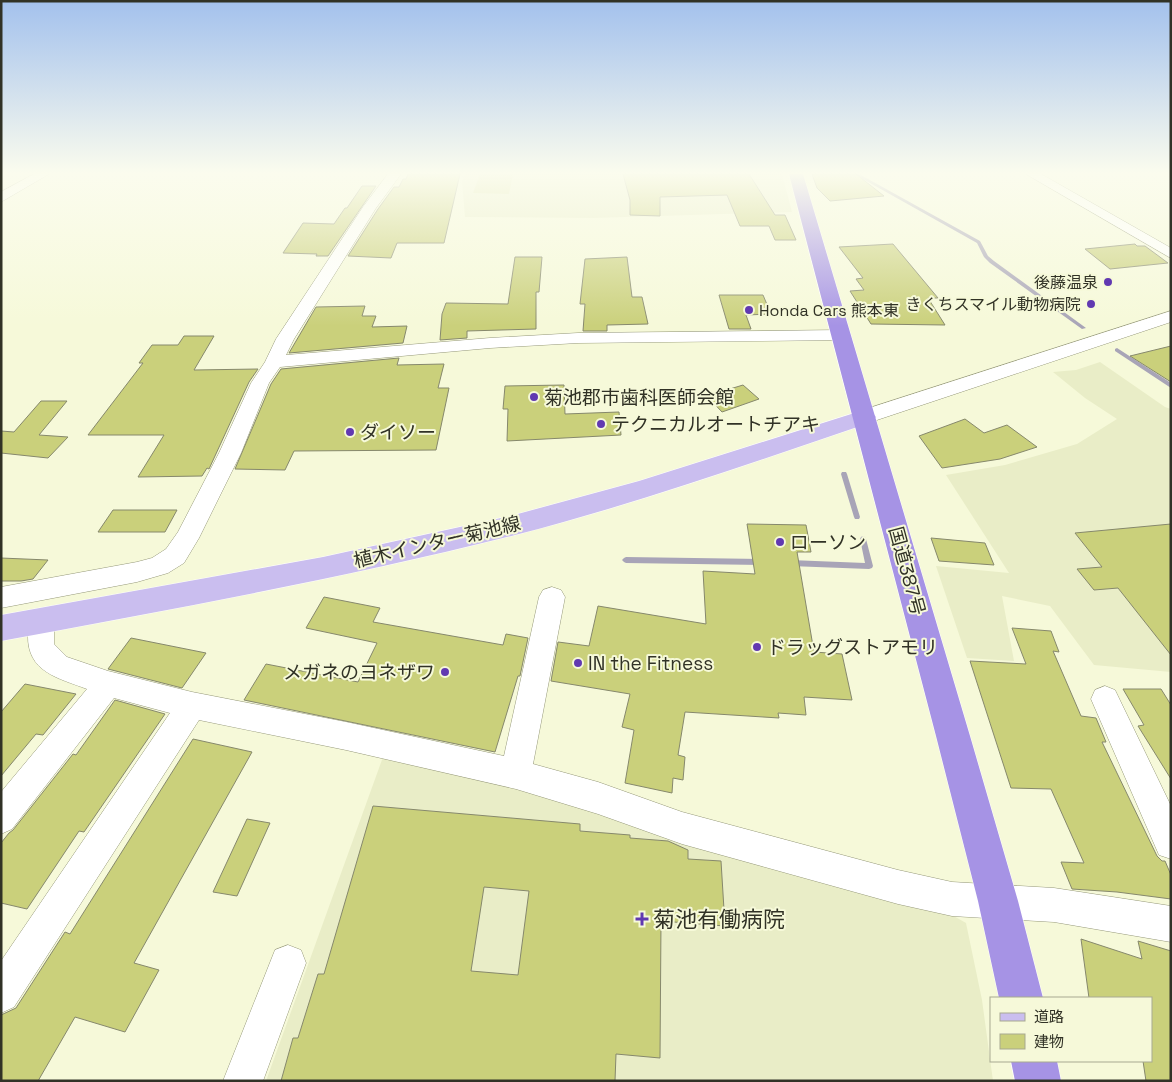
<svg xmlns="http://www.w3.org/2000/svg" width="1172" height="1082" font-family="'Space Grotesk','Noto Sans JP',sans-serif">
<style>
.built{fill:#e9edc7}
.green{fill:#d8dd9e}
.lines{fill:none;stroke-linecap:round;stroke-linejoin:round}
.stream{fill:#a8a4b7;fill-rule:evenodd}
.building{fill:#cad07b;stroke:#86886c;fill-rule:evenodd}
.minor-casing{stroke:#96997b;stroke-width:1}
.major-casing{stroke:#fff;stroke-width:1}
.highway-casing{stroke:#fff;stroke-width:1}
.minor{fill:#fff;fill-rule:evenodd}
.major{fill:#cabeef;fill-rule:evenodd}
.highway{fill:#a693e5;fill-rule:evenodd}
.poi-dot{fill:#6139b1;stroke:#f6f9d9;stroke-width:2}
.labels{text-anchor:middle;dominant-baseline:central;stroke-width:4;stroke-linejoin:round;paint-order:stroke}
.far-poi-label{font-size:16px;fill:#313226;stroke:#f6f9d9;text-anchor:end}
.poi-label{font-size:19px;fill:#313226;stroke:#f6f9d9;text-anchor:start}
.street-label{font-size:19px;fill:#313226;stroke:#f6f9d9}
.near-poi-label{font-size:22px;fill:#313226;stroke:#f6f9d9;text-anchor:start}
</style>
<rect width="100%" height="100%" fill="#f6f9d9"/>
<path class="built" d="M465 174H782L792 212 593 218 465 217 462 181Z
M1100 362 1165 407 1171 409V672L1094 665 1050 606 1002 596 1014 661 967 658 936 566 1009 573 946 475 1005 465 1077 444 1117 419 1085 398 1053 372 1076 370Z
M383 757 545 796 950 914 966 923 982 1000 993 1081H266Z"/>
<path class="green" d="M480 174H513L509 194 473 193Z"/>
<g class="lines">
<path class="stream" d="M854 174H859L980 241 988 256 994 261 1086 328 1082 329 990 263 984 257 977 243Z
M1117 348 1171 383V388L1115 351V349Z
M842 472H846L847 474 860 517 859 519H855L854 517 841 474Z
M863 536 865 537 866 539 873 566 872 568 869 569 790 566 787 565 786 563 787 561 790 560 865 563 860 539 861 537Z
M626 557 762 559 764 560 766 562 764 564 762 565 626 563 624 562 622 560 624 558Z"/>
</g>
<path class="building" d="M408 174H460L444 243H397L391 258 348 256 378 209 394 187H399L403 179H406Z
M623 174H749L775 215H785L796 240H775L769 226H740L727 195 660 197V216L630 215V200Z
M812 174H856L884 196 830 201 817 188Z
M362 186H376L328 256H316L317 254 283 253 303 223 334 224 345 208H347Z
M893 244 938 298H928L945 325 871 324 850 291 864 290 856 279 863 278 839 247Z
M1135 244 1137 246H1145L1168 263 1110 269 1085 249Z
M515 257H542L539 292H536V329L467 331V338L440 340 442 314 446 303 508 304Z
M627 257 632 297H642L648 324 607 325V331H583L585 304H580L585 259Z
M719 295H763L771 314 746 315 751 329H729Z
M365 306 362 316H376L372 327 407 326 403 343 289 353 316 307Z
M184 336H214L194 370 258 369 249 382 209 469 207 468 202 476 138 477 164 435H88L143 363H139L152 345H178Z
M1171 346V382L1130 356Z
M399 358 397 365 444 364 438 388H449L436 450 294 451 285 470 235 469 271 384 281 369Z
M564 385 565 414 619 412 621 435 507 441 508 409H503L505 386Z
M743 385 759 399 722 412 707 396Z
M41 401H67L39 435 68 437 48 458 1 453V431L14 432Z
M965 419 984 433 1007 425 1037 447 1000 459 942 468 919 436Z
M113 510H177L165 532H98Z
M747 524 806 525 811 552H797L814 652 842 654 852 700 804 697 806 715 778 713 779 718 685 712 678 755 685 757 683 780 673 778 672 793 625 783 634 730 622 727 630 694 551 681 558 642 589 646 598 606 706 624 703 571 755 574Z
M1171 524V655L1118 588 1094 590 1077 569 1102 567 1075 533Z
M931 538 985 543 994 565 939 561Z
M1 558 48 560 33 579 21 581H1Z
M324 597 380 608 373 622 503 645 506 634 528 638 520 676H518L495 752 244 700 266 664 358 682 377 643 306 628Z
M1012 628 1051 631 1059 652 1053 651 1081 716 1096 718 1106 742H1102L1157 856 1162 861H1165L1171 875V899L1117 892 1072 889 1061 862 1084 863 1051 789 1011 788 970 661 1026 664Z
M131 638 206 653 182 688 108 669Z
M25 684 76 694 43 735 36 734 1 776V712Z
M1123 689H1161L1171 705V779L1138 726 1144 725Z
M115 700 165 714 84 832 79 831 27 909 1 903V843L9 833 13 830 73 754 76 755Z
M193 739 252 752 134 963 159 970 125 1032 75 1017 38 1081H1V1015L16 1008 65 932 70 934Z
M373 806 580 824V831L630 835V838L668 841 688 850V859L721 861 725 926 661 921 660 1058 616 1054 615 1081H281L293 1038H298L318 974H324ZM484 887 529 891 518 975 471 971Z
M247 819 270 823 237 896 213 892Z
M1081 939 1142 959 1138 941 1171 951V1081H1146L1143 1061H1151V998H1089Z"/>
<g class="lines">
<defs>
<path id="minor" d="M34 174H49L1 202V192Z
M388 174H401L376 208 294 339 286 355 490 338 578 333 841 330 847 331 850 335 847 339 841 340 578 343 490 348 280 367 269 383 241 453 199 538 184 563 168 573 137 582 1 608V587L137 562 152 558 166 549 178 532 219 453 251 383 265 362 276 339 363 207Z
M1026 174H1041L1171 248V258Z
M1171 311V322L871 422 864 423 857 422 854 417 857 412Z
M552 587 561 590 565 597 533 764 598 782 682 812 898 870 952 882 1054 888 1171 906V942L1054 922 952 916 898 904 682 844 598 814 516 789 346 750 199 720 14 1007 1 1013V961L170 713 114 698 12 829 1 834V792L87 689C58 678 27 672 28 635 28 626 28 620 32 612L41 609 50 612 54 620V644L67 657 108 671 192 692 346 722 504 756 539 597 543 590Z
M1105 686 1115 690 1171 806V859L1159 855 1091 699 1095 690Z
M288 945 301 950 306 963 263 1081H223L275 950Z"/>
<path id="major" d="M864 410 872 412 876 417 872 422C754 462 636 504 515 535 345 578 173 609 1 641V615L323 557 514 515 639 481Z"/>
<path id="highway" d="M789 174H803L970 736 1018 901 1043 998H999L978 901 936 736Z
M1011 1061H1057L1061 1081H1015Z"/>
</defs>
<use href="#minor" class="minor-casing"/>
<use href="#major" class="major-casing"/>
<use href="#highway" class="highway-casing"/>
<use href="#minor" class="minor"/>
<use href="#major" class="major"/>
<use href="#highway" class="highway"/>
</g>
<linearGradient id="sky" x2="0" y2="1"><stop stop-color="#a3c1ed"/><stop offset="0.53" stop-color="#fbfcee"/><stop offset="1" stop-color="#fbfcee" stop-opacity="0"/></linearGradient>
<rect width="1172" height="326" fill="url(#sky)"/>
<g class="poi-dot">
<circle cx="1108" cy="282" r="5"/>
<circle cx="1091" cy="304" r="5"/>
<circle cx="749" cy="310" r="5"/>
<circle cx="534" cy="397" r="5"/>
<circle cx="601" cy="424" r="5"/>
<circle cx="350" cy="432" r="5"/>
<circle cx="780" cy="542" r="5"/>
<circle cx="757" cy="647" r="5"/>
<circle cx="578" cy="663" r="5"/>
<circle cx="445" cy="672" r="5"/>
<path d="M639.5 911.5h5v5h5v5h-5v5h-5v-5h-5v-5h5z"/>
</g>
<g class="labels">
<g class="far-poi-label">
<text x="1098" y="282">後藤温泉</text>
<text x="1081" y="304">きくちスマイル動物病院</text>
<text x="759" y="310" text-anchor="start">Honda Cars 熊本東</text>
</g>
<g class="poi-label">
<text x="544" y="397">菊池郡市歯科医師会館</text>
<text x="611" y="424">テクニカルオートチアキ</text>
<text x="360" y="432">ダイソー</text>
<text x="790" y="542">ローソン</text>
<text x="767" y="647">ドラッグストアモリ</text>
<text x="588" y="663">IN the Fitness</text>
<text x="435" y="672" text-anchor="end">メガネのヨネザワ</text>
</g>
<g class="street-label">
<text transform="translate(437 542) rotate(-13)">植木インター菊池線</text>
<text transform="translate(907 571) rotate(75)">国道387号</text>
</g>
<g class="near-poi-label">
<text x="653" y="919">菊池有働病院</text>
</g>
</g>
<rect width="1172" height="1082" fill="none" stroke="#313226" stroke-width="5"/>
<rect x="990" y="997" width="162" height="65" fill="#f6f9d9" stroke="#a7a991"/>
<rect x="1000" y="1013" width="25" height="8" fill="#cabeef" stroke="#a7a991"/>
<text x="1034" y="1022" font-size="15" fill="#313226">道路</text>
<rect x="1000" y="1034" width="25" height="15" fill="#cad07b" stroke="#a7a991"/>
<text x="1034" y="1047" font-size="15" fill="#313226">建物</text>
</svg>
